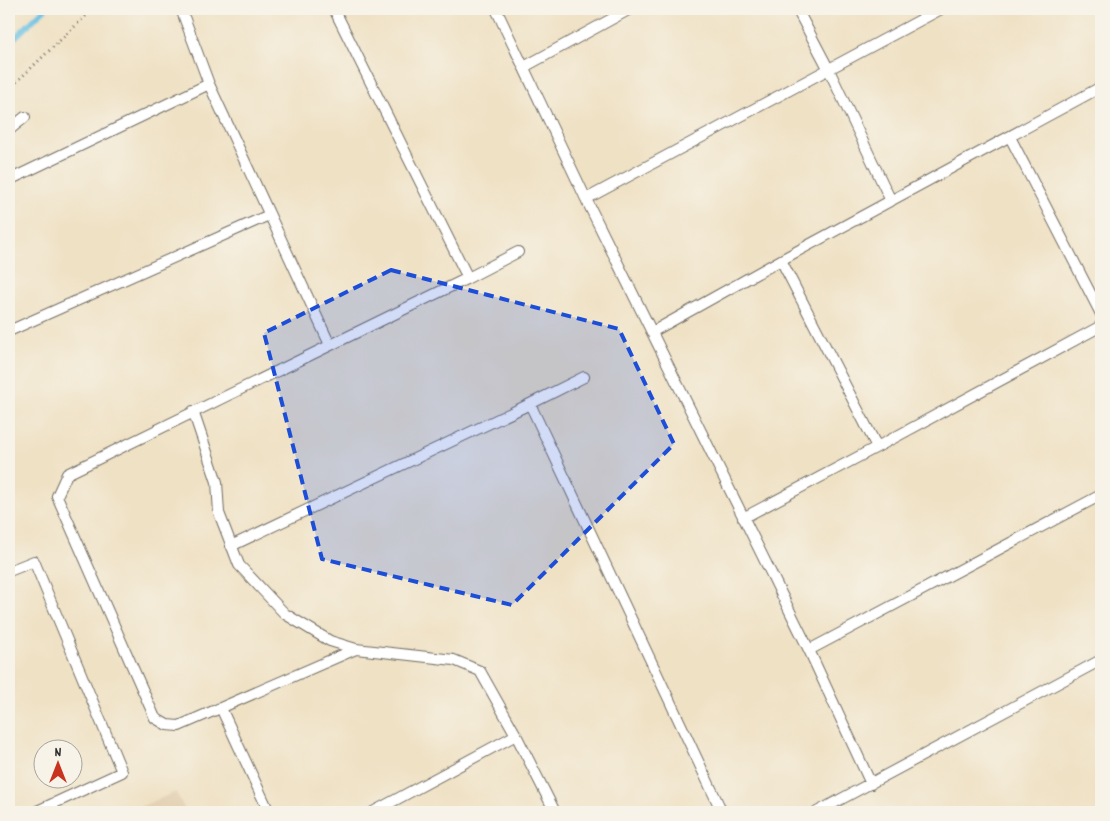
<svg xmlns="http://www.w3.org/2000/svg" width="1110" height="821" font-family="Dekko,sans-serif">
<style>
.built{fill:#e3d1b4}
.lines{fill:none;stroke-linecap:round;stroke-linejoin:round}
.stream{stroke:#65c0e2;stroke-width:5.5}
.lane-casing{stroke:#706b61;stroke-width:12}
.path{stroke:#706b61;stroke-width:3;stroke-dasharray:1 4;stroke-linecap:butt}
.lane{stroke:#fff;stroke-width:10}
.marked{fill:#1d4ed8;fill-opacity:0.2;stroke:#1d4ed8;stroke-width:4;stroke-dasharray:10 6;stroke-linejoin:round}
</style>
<rect width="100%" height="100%" fill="#f7f3e8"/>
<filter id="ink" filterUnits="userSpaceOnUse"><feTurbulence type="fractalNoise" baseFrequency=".02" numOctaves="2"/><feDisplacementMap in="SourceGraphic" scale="10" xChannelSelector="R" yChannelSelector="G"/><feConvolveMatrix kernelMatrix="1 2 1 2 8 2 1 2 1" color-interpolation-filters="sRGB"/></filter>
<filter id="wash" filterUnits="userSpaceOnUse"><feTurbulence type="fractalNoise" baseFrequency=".0096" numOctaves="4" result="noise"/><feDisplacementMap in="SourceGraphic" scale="20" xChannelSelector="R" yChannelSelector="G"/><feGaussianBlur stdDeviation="1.12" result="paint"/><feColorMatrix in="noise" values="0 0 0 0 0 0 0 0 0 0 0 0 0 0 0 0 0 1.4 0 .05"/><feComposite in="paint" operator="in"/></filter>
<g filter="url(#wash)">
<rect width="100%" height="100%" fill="#efe1c4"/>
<path class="built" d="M176 792 186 812H128Z"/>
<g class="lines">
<path class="stream" d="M9 43 45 9"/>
</g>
</g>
<g filter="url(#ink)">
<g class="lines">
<defs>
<path id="lane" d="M181 9 209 84 330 345
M334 9 468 278
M496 9 586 199 809 650 871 784
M797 9 829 70 891 201
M524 67 630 9
M9 130 25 117
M1010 137 1101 314
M9 180 209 84
M586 199 941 9
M781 260 877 447
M9 331 269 215
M652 332 781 260 1101 87
M530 404 722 812
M193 411 217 482 219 513 239 565 285 614 330 641 356 649 454 660 480 671 516 735 555 812
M743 518 877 447 1101 326
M231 546 530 404 584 377
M9 571 34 561 122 772 35 812
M356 649 179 726 167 725 155 718 57 496 67 474 468 278 518 252
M809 650 1101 495
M221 708 269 812
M373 812 516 735
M817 812 1101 660"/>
</defs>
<use href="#lane" class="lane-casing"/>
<path class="path" d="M9 89 93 9"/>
<use href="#lane" class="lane"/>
</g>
</g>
<path class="marked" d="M391 270 619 329 674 444 512 605 322 559 264 333Z"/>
<rect width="1110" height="821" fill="none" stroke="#f7f3e8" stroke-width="30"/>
<g transform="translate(58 764)"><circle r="24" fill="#f7f3e8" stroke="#a5a39c"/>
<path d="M0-4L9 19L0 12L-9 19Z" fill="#c8321e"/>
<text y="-8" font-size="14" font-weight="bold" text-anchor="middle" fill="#2b2b2b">N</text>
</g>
</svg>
